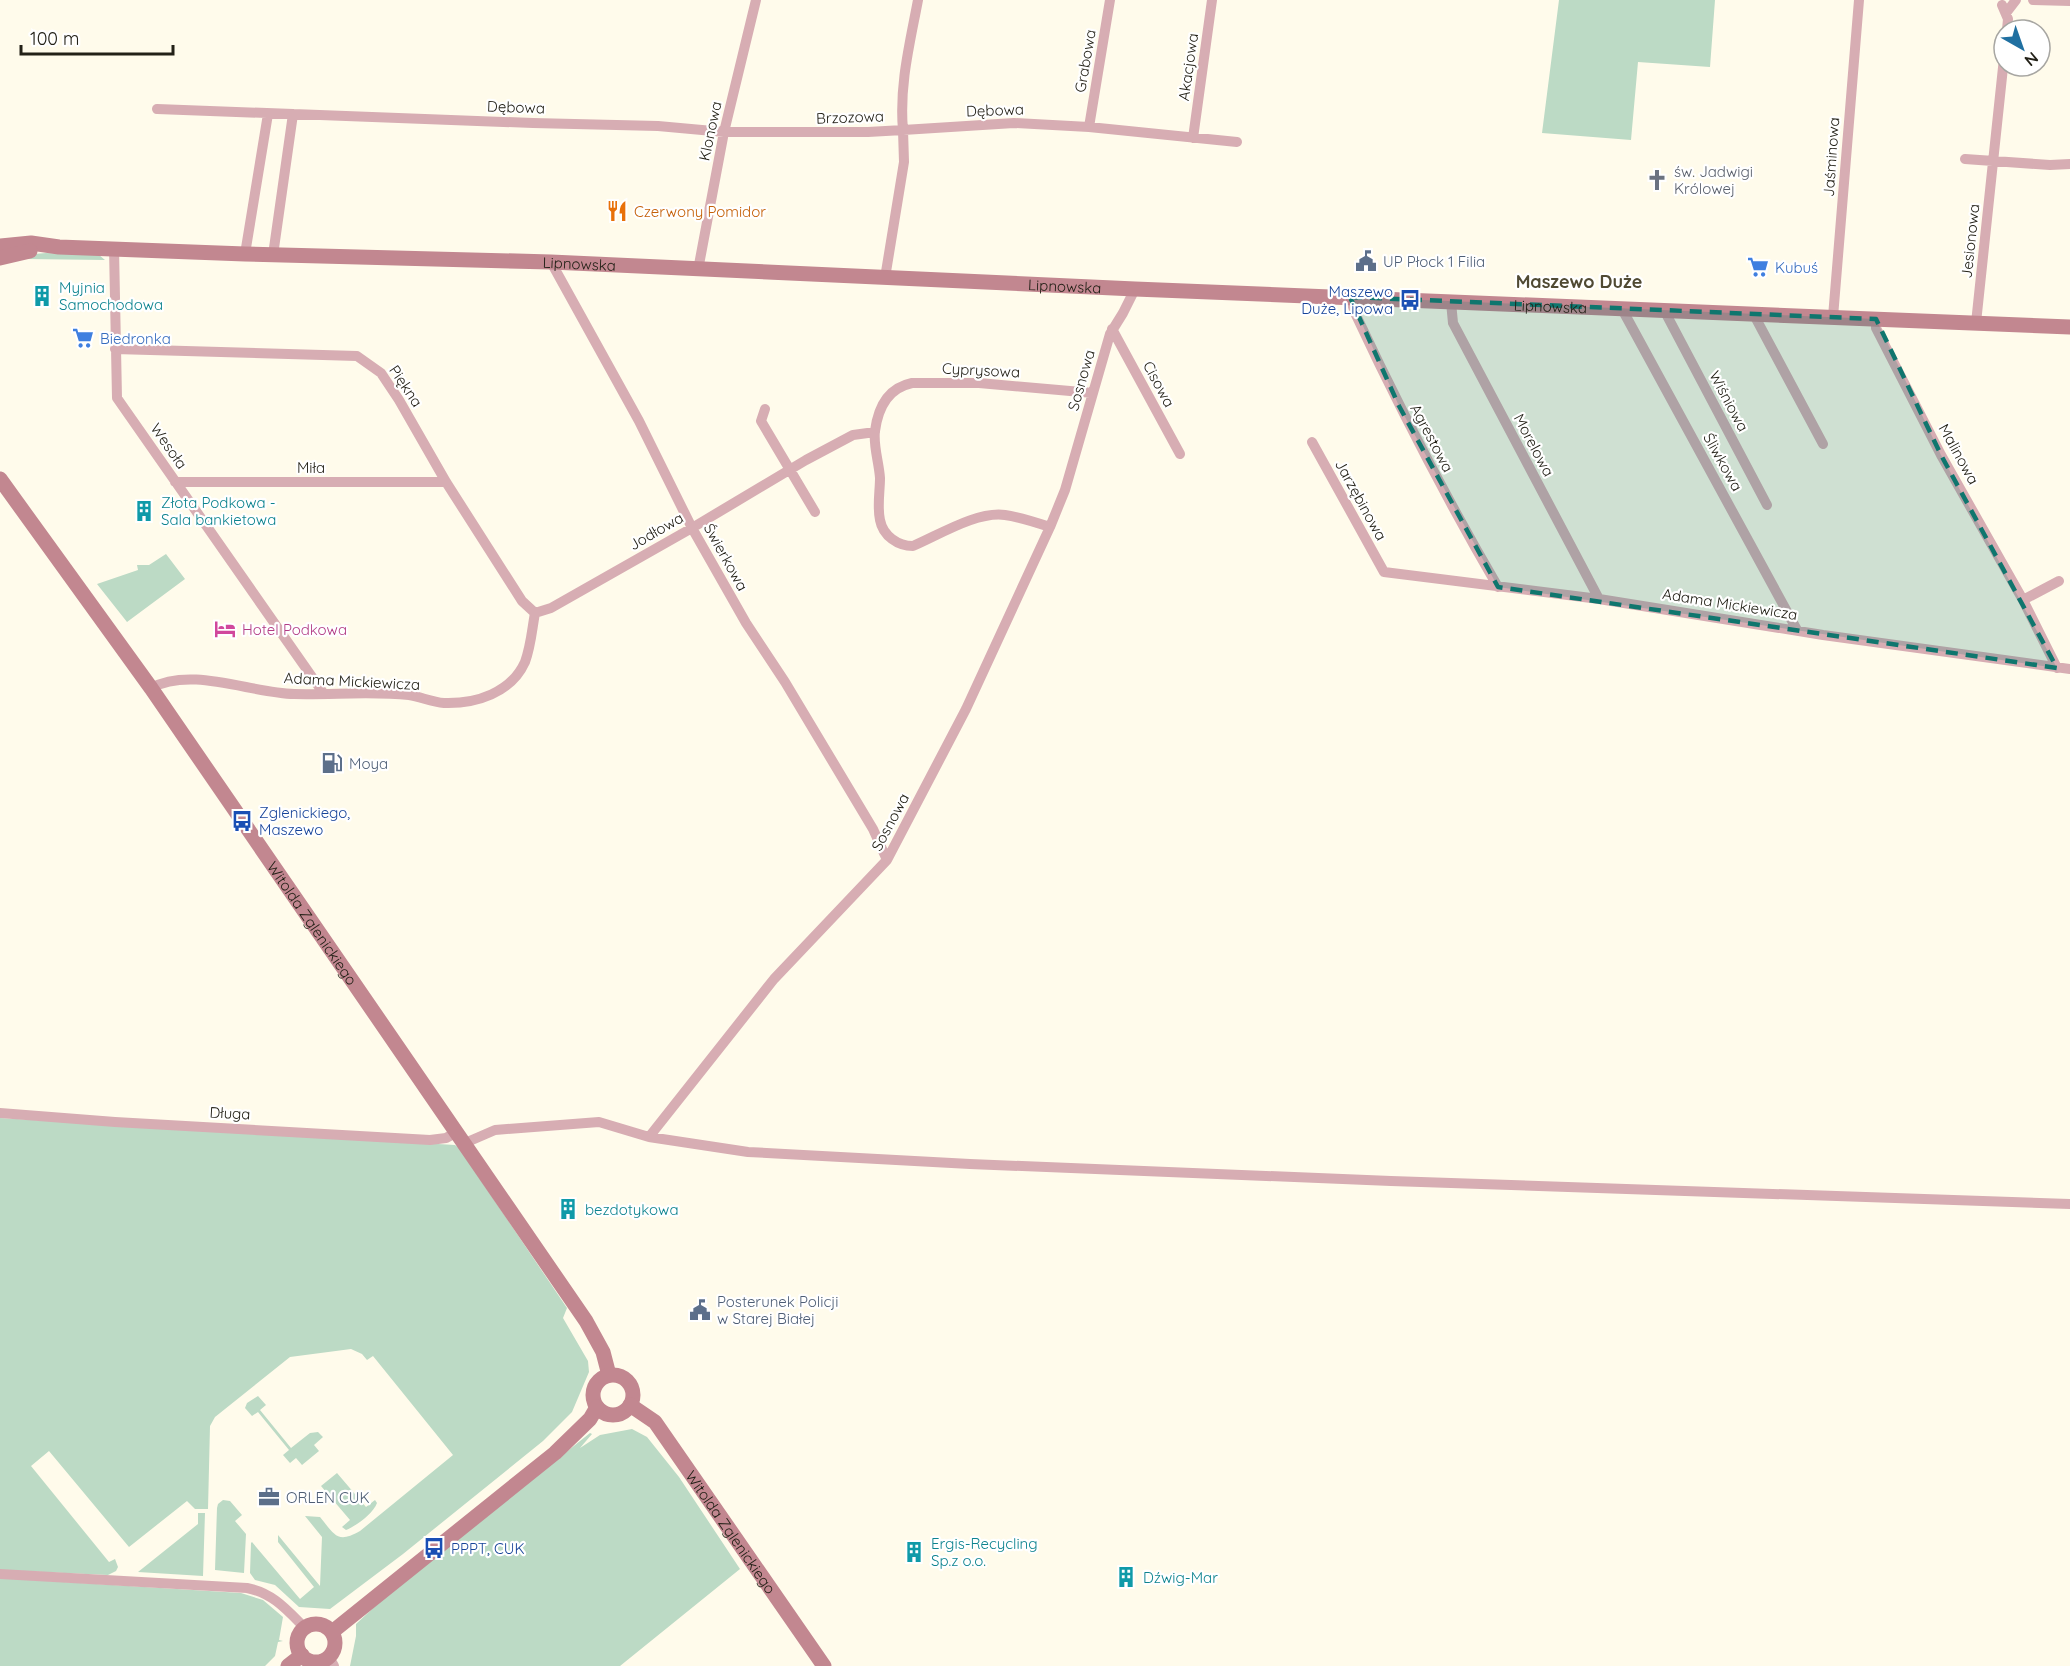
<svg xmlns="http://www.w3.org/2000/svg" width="2070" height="1666" font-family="Quicksand,sans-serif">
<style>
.green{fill:#bcdac5}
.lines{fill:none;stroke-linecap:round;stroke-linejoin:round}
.street{stroke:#d7adb3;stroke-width:10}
.secondary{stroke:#c28790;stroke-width:15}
.marked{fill:#0f766e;fill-opacity:0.2;stroke:#0f766e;stroke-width:4.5;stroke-dasharray:12 8;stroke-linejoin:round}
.labels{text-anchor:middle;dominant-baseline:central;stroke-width:4.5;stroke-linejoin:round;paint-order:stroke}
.street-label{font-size:15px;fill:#232117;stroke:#fff}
.worship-label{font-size:15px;fill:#5b616d;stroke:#fff;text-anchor:start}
.food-label{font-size:15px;fill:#c56008;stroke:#fff;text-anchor:start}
.service-label{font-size:15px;fill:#4e5e75;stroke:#fff;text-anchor:start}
.shop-label{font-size:15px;fill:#366cbe;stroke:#fff;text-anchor:start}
.culture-label{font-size:15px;fill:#0d838f;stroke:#fff;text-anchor:start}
.transit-label{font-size:15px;fill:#164399;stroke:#fff;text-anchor:start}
.hotel-label{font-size:15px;fill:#b23c85;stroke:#fff;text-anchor:start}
.quarter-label{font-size:18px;font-weight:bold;fill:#504a33;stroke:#fff}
</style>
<rect width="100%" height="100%" fill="#fffbeb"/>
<path class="green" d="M1559 0H1715L1710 67 1638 62 1631 140 1542 133Z
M46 253 99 255 105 260 26 259 34 254Z
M166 554 185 579 127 622 97 584 138 570 137 565H149Z
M0 1118 455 1145 459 1148 567 1308 563 1318 588 1361 589 1372 572 1412 543 1441 403 1554 330 1609 299 1607 275 1585 255 1580 250 1573 251 1543 252 1542 300 1599 314 1587 278 1542V1535L320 1586 322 1537 305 1516 320 1517C335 1535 337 1544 360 1531L453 1455 373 1356 367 1360 362 1354 351 1349 290 1357 215 1417 210 1426 208 1509H195L187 1501 129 1547 49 1451 31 1466 109 1562 115 1559 118 1567 116 1571 108 1575 0 1570Z
M258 1396 266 1405 260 1410 291 1448 310 1433 318 1432 323 1437 314 1445 319 1451 302 1465 296 1458 290 1463 283 1455 289 1450 258 1412 252 1416 245 1408 247 1403Z
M632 1429 647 1437 679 1477 740 1569 620 1666H350L356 1636V1624L383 1599 590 1433 592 1434 580 1448 600 1435Z
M337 1473 366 1507 375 1500 377 1503C373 1514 356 1526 346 1530L342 1527 350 1520 321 1486Z
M223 1500 230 1501 242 1515 235 1521 246 1534 244 1573 215 1570 217 1508 218 1504Z
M198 1513H205L203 1576 138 1572 198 1524Z
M0 1578 241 1593 263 1600 283 1617 279 1640 283 1641 278 1642 275 1656 265 1666H0Z"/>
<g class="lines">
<path class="street" d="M2033 0 2070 1
M2002 5 2008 19 2007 30
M2006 13 2016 0
M157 109 533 123 658 126 724 132H868L903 130C899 85 910 43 918 0
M1089 127 1110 0
M1193 138 1212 0
M1965 159 2050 165 2070 164
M114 248 117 398 324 694
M245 254 268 114
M273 255 293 114
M551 262 639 421 692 528 746 623 785 682 873 829 887 860
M698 270 724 132 756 0
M885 278 904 162 903 130 1014 123 1089 127 1237 142
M1350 297 1355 313C1399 407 1446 498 1498 587
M1451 302 1453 323 1599 599
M1622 309 1797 630
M1664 310 1767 505
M1754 315 1823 444
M1833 317 1859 0
M1876 319V328L1941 455 2023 600 2057 668
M1976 323 2004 58
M1112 329 1180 454
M115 349 357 356 381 373 399 400 446 482 522 601 535 613
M765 409 761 421 815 512
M1312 442 1384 572 1599 599 1823 635 2070 669
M175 482H446
M1050 527C1035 522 1020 517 1005 515 977 511 939 535 913 546 898 546 883 536 880 520 877 507 880 491 880 478 879 463 873 445 875 431 878 408 888 388 912 383H979L1093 393
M2023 600 2059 581
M535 613 551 608 692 528 806 460 853 435 875 432
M151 688C192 666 250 693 294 694 332 695 371 691 409 695 421 697 432 702 444 703 476 704 511 693 525 662 531 646 532 629 535 613
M0 1113 115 1122 430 1140 446 1138 457 1132
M649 1137 774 979 887 860 966 709 1050 527 1065 490 1110 334 1123 313 1135 289
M465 1143 495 1130 599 1122 649 1137 748 1152 970 1164 1391 1181 2070 1204
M0 1574 247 1588C273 1593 287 1610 305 1628
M329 1657 334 1666"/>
<g class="secondary">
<path id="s1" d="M0 246 31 243 59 247 245 254 551 262 1135 289 2070 327"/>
<path d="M0 258 30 251"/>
<path id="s2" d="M0 479 151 688 586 1321 603 1352 609 1375"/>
<circle cx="613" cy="1395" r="20"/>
<path id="s3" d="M630 1405 655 1422 824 1666"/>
<circle cx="316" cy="1643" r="19"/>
<path d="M332 1632 555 1453 590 1419 597 1407"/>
<path d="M288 1666 302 1655"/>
</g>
</g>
<path class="marked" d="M1350 297 1876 319 1941 455 2057 668 1498 587 1399 406Z"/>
<defs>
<symbol id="church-bare" viewBox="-9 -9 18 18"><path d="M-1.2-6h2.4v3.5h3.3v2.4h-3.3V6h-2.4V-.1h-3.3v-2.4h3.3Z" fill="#6b7280" stroke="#fff" stroke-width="2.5" paint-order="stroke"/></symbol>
<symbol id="restaurant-bare" viewBox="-9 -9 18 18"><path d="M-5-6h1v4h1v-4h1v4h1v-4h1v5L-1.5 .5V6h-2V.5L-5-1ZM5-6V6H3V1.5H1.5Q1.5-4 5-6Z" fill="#e8710a" stroke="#fff" stroke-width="2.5" paint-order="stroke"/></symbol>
<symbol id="civic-bare" viewBox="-9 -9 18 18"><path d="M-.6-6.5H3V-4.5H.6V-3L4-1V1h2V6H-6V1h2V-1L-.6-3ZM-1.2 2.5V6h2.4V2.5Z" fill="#5c6f8a" stroke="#fff" stroke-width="2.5" paint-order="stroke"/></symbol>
<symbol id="supermarket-bare" viewBox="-9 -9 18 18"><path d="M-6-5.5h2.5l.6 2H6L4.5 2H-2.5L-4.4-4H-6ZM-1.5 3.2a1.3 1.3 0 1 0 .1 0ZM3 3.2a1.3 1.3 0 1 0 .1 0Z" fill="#3f7fe0" stroke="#fff" stroke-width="2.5" paint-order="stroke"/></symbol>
<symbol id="building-bare" viewBox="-9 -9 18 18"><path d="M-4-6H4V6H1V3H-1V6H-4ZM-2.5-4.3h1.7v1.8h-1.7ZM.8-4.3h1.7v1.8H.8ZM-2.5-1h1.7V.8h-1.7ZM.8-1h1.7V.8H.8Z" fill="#0f9aa8" stroke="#fff" stroke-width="2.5" paint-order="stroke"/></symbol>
<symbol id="bus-bare" viewBox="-9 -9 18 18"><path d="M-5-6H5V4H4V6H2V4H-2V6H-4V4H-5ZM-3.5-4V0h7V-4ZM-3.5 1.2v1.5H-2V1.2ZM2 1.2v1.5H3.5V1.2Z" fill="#1a4fb4" stroke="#fff" stroke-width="2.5" paint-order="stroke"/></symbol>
<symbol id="hotel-bare" viewBox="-9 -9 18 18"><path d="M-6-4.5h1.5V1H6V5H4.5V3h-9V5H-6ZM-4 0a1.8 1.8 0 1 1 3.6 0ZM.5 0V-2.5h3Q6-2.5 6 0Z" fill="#d1479c" stroke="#fff" stroke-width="2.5" paint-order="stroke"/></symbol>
<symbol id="fuel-bare" viewBox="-9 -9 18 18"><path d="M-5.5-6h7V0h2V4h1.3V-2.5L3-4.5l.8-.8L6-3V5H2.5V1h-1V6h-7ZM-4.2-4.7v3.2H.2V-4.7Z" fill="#5c6f8a" stroke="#fff" stroke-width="2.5" paint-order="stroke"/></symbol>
<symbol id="office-bare" viewBox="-9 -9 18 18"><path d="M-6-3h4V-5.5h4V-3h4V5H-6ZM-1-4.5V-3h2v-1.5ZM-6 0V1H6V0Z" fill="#5c6f8a" stroke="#fff" stroke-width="2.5" paint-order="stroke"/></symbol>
</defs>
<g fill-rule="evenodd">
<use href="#church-bare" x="1642" y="165" width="30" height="30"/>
<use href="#restaurant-bare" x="602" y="196" width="30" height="30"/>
<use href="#civic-bare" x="1351" y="246" width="30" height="30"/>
<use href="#supermarket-bare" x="1743" y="252" width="30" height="30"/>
<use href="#building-bare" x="27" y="281" width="30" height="30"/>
<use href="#bus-bare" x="1395" y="285" width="30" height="30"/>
<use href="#supermarket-bare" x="68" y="323" width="30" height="30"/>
<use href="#building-bare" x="129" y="496" width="30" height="30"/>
<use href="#hotel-bare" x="210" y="614" width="30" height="30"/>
<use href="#fuel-bare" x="317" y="748" width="30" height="30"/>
<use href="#bus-bare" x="227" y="806" width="30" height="30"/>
<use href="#building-bare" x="553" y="1194" width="30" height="30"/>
<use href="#civic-bare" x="685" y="1295" width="30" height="30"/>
<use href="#office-bare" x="254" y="1482" width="30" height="30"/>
<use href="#bus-bare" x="419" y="1533" width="30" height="30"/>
<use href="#building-bare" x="899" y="1537" width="30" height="30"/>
<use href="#building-bare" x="1111" y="1562" width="30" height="30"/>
</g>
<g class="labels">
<g class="street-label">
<text transform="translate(1085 61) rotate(-80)">Grabowa</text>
<text transform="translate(1188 67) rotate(-82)">Akacjowa</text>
<text transform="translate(516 107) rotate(2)">Dębowa</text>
<text transform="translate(995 110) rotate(-2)">Dębowa</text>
<text transform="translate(850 117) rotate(-2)">Brzozowa</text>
<text transform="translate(710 131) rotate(-78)">Klonowa</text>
<text transform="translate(1831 157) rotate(-86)">Jaśminowa</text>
<text transform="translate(1970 241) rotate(-84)">Jesionowa</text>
<text stroke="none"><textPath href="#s1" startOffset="580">Lipnowska</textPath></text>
<text stroke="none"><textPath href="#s1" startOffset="1066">Lipnowska</textPath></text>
<text stroke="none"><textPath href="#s1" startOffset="1552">Lipnowska</textPath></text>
<text transform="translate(981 370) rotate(3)">Cyprysowa</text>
<text transform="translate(1081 380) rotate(-74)">Sosnowa</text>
<text transform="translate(1159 384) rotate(62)">Cisowa</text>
<text transform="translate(406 386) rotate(56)">Piękna</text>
<text transform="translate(1729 401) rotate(62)">Wiśniowa</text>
<text transform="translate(1432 438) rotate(62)">Agrestowa</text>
<text transform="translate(1534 445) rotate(62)">Morelowa</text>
<text transform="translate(169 446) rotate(55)">Wesoła</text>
<text transform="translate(1959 454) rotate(61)">Malinowa</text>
<text transform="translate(1723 462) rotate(61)">Śliwkowa</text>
<text x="311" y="467">Miła</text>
<text transform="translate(1361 500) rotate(61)">Jarzębinowa</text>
<text transform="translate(656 531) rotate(-30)">Jodłowa</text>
<text transform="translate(726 557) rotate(61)">Świerkowa</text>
<text transform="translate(1730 604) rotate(9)">Adama Mickiewicza</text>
<text transform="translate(352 681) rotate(3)">Adama Mickiewicza</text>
<text transform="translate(890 822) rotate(-62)">Sosnowa</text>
<text stroke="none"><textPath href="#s2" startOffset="543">Witolda Zglenickiego</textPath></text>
<text transform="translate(230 1113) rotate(3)">Długa</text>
<text stroke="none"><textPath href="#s3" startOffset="164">Witolda Zglenickiego</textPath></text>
</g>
<g class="worship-label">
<text x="1674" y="171">św. Jadwigi<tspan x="1674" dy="17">Królowej</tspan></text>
</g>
<g class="food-label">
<text x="634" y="211">Czerwony Pomidor</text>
</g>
<g class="service-label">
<text x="1383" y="261">UP Płock 1 Filia</text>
<text x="349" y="763">Moya</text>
<text x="717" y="1301">Posterunek Policji<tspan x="717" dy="17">w Starej Białej</tspan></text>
<text x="286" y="1497">ORLEN CUK</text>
</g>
<g class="shop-label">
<text x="1775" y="267">Kubuś</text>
<text x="100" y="338">Biedronka</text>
</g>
<g class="culture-label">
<text x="59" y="287">Myjnia<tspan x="59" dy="17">Samochodowa</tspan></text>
<text x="161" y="502">Złota Podkowa -<tspan x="161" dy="17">Sala bankietowa</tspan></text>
<text x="585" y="1209">bezdotykowa</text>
<text x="931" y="1543">Ergis-Recycling<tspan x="931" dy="17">Sp.z o.o.</tspan></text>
<text x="1143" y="1577">Dźwig-Mar</text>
</g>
<g class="transit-label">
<text x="1393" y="291" text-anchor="end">Maszewo<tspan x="1393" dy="17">Duże, Lipowa</tspan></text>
<text x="259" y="812">Zglenickiego,<tspan x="259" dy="17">Maszewo</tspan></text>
<text x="451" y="1548">PPPT, CUK</text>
</g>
<g class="hotel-label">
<text x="242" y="629">Hotel Podkowa</text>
</g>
<g class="quarter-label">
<text x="1579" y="281">Maszewo Duże</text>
</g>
</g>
<g transform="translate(2022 48) rotate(140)"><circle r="28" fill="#ffffff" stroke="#a7a6a2" stroke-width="1.5"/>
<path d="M0-4.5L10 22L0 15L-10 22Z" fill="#2070a1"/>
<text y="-9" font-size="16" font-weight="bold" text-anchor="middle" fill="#232117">N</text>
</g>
<path d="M21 45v9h152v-9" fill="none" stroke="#232117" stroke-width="3"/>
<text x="30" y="45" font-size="18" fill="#232117" stroke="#ffffff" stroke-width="4.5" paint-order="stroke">100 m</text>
</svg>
